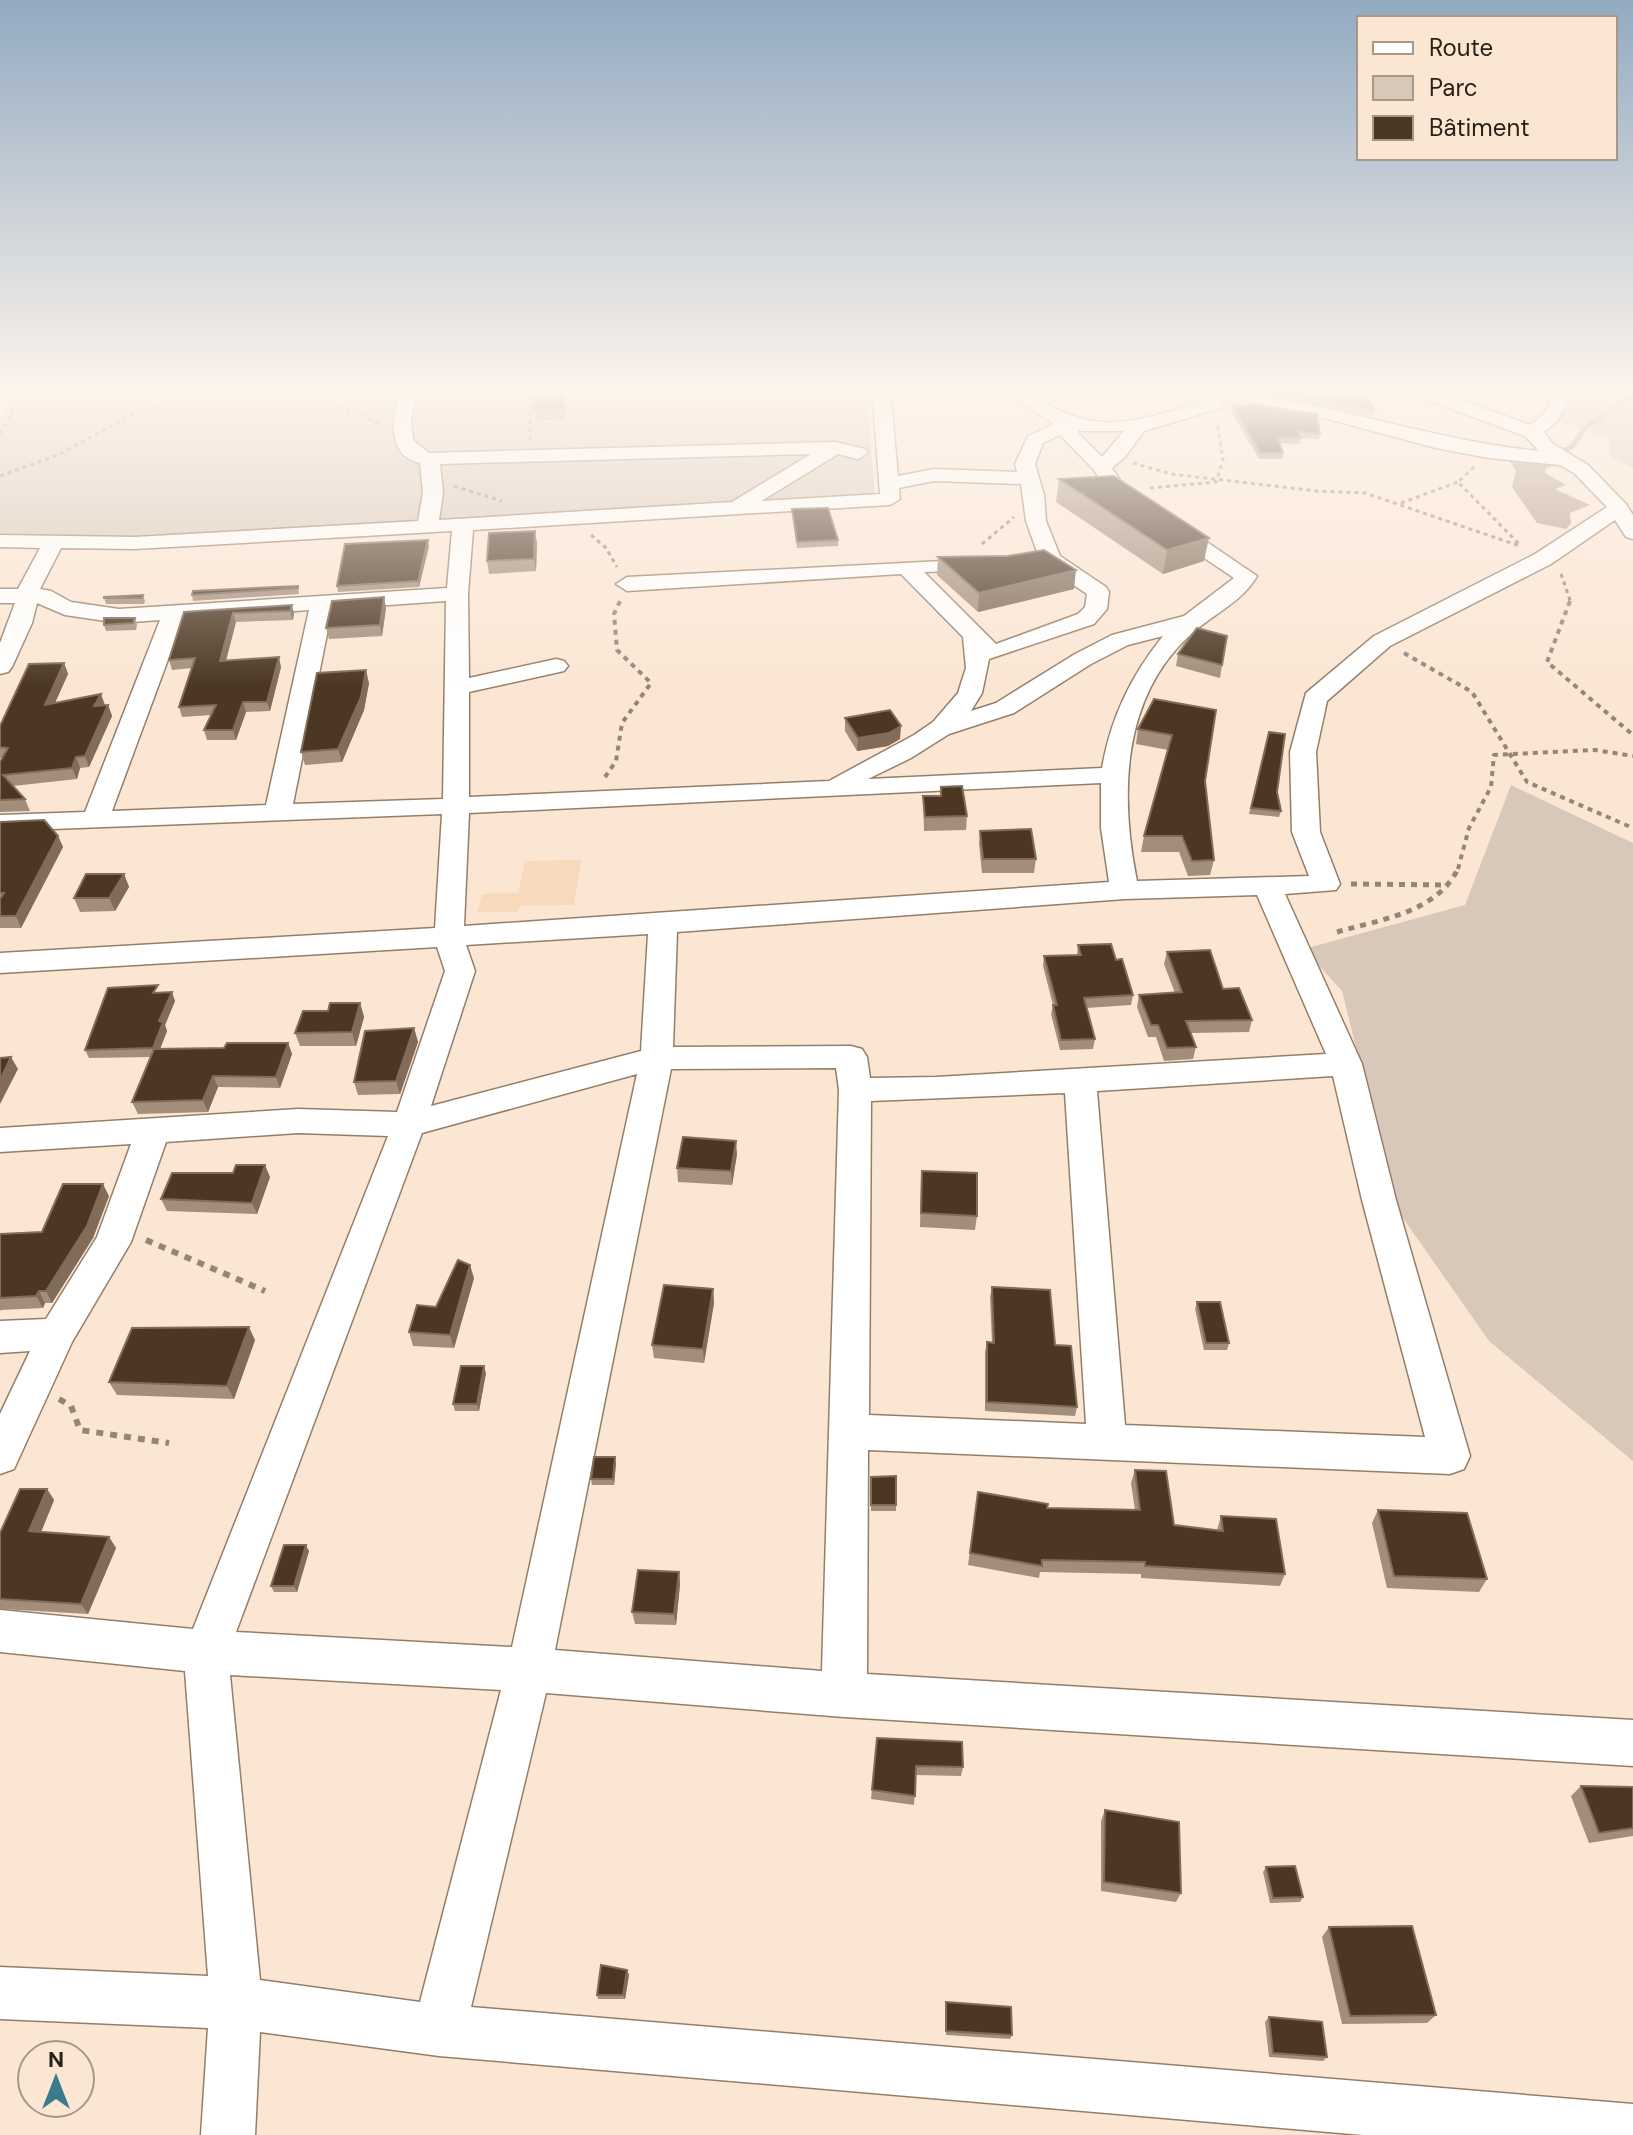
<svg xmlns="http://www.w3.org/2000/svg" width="1633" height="2135" font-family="'DM Sans',sans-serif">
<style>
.built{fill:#f9d9bc}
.green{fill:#d8c8ba}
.water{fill:#b29b86}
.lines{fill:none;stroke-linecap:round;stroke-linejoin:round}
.stream{stroke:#b29b86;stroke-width:5}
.minor-casing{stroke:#957e68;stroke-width:3}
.path-far3{stroke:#958578;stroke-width:3;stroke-dasharray:4 4;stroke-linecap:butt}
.path-far2{stroke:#958578;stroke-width:4;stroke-dasharray:5 5;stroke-linecap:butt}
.path-far1{stroke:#958578;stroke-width:5;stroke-dasharray:6 6;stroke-linecap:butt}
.path{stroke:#958578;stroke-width:6;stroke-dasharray:7 7;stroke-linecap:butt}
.minor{fill:#fff;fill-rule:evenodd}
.wall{fill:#a38e7c}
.shaded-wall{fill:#806c58}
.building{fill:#4b3723;stroke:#806c58;stroke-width:2}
</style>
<rect width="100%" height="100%" fill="#fbe6d4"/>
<path class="built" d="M581 860 574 905 520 906 518 912H477L482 894 518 893 525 861Z"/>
<path class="green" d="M17 389H866L875 496 0 544V417Z
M1569 389H1633V468L1610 456 1608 438 1553 419Z
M1511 785 1633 843V1461L1489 1341 1396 1208 1342 991 1304 949 1465 905Z"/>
<path class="water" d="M1507 457 1550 459 1558 465 1546 468 1545 473 1566 485 1555 489 1590 505 1570 513 1571 523 1566 529 1537 523 1512 487 1516 471Z"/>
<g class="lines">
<path class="stream" d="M1556 453 1572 447 1585 428 1633 395"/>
<defs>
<path id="minor" d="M399 389H417L411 421 413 440 429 453 835 442 865 449 868 453 858 459 838 454 761 501 880 494 872 389H890L898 476 934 469 1017 472 1015 464 1028 436 1054 424 1001 389C1036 389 1050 411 1083 419 1126 430 1171 410 1212 399L1178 393 1175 389C1299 389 1416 439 1539 451L1525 436 1408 393 1405 389H1430L1530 425 1543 415 1557 389H1575L1557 422 1544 432 1552 443 1588 465 1626 504 1633 515V539L1626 537 1615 520 1551 564 1390 646 1327 701 1316 752 1320 832 1340 884 1336 890 1285 894 1362 1064 1396 1200 1470 1456 1464 1469 1450 1474 868 1450 867 1674 1633 1720V1766L844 1717 546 1693 471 2007 1633 2104V2135H1363L439 2056 260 2032 255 2135H201L208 2028 0 2019V1967L208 1976 185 1671 0 1652V1610L193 1629 388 1136 298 1133 166 1142 131 1242 72 1342 14 1469 0 1474V1414L30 1351 0 1353V1321L46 1319 97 1237 131 1144 0 1152V1128L298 1109 397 1112 445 971 437 947 0 973V953L435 928 442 814 0 831V815L85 812 160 620 119 623 65 615 37 603 32 623 12 667 8 672 0 674V643L15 603H0V589H18L40 548 0 547V535L135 537 418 521 423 493 420 463C384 454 394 416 399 389ZM1222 401 1328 419 1436 448 1489 458 1560 465 1574 473 1607 507 1535 554 1374 636 1306 693 1290 752 1292 832 1309 876 1137 881C1120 797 1121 700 1188 637 1209 616 1242 603 1257 576L1124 486 1112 468 1125 457 1144 431 1221 408ZM1078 430 1082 431H1124L1102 457 1079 434ZM1060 435 1094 470 1109 494 1234 578 1184 616 1112 635 1075 654 996 703 971 711 982 693 989 659 1094 624 1107 609 1109 592 1106 587 1060 556 1046 521 1044 495 1035 464 1043 443ZM811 454 732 502 439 520 443 493 440 464ZM934 481 1021 484 1026 521 1041 563 1087 594 1085 607 1078 614 996 644 924 572 990 570 993 565 990 560 982 559 627 577 616 584 627 591 901 574 963 637 966 668 958 693 933 722 914 735 829 781 469 797V692L564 671 568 666 564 661 556 659 469 678 468 594 473 530 890 505 900 499 899 488ZM452 531 447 588 119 609 71 602 51 591 40 589 61 548 135 549ZM446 601 443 799 293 804 332 609ZM309 610 266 805 112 811 183 619ZM1163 636C1131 676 1111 717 1102 768L868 779 911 758 949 734 1014 713 1091 664 1128 645ZM1101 783V828L1109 882 464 926 469 813ZM1257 895 1326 1054 936 1077 870 1078 867 1057 862 1049 851 1046 673 1047 677 932 1125 899ZM648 934 641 1051 431 1106 475 971 466 945ZM836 1068 839 1090 822 1671 555 1650 671 1069ZM637 1074 512 1647 236 1632 422 1133ZM1333 1076 1362 1200 1425 1437 1125 1425 1097 1091ZM1065 1093 1086 1424 869 1415 871 1101ZM230 1675 501 1690 420 2002 260 1980Z"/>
</defs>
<use href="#minor" class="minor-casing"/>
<path class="path-far3" d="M99 389 146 397 178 398 387 395
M528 389 531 400 530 440
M428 392 519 389
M327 396 329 401 382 425
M0 434 26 389
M1133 463 1171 474 1317 491 1365 493 1520 546
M1474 467 1458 482 1520 545
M0 476 58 455 140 410 179 401
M454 486 502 501
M1150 488 1216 482 1223 460 1217 421
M1401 503 1458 482
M591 535 606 548 617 567
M982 544 1014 517
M1561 574 1571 603"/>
<path class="path-far2" d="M1570 601 1547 662 1633 735
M1404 653 1472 692 1527 782 1633 828
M605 777 616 761 622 723 651 683 617 650 614 614 620 601
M1458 869 1469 828 1491 787 1494 755 1595 750 1633 756"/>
<path class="path-far1" d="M1351 884 1449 885
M1337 932C1382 919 1437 913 1459 867"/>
<path class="path" d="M146 1240 265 1291
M59 1399 71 1406 80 1430 169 1443"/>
<use href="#minor" class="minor"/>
</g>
<path class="wall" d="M533 389H562L566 419 536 421Z
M1256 389H1361L1375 410 1373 416 1255 393Z
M1232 406 1320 434 1319 439 1301 438 1299 444 1280 443 1283 453 1282 459H1259L1231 412Z
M1059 479 1204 561 1163 574 1056 502Z
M792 509 838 540V546L797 548Z
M537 543 536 571 489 574 487 561Z
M429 546 419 587 338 592 337 586Z
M938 557 1074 589 978 612 937 575Z
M298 586 299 594 193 601 192 595Z
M143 595 145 601 144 604H106L104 597Z
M292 605 294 614 293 620 236 622 226 661 281 667 270 711 246 712 236 740H207L204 730 211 715 182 717 179 707 192 668 172 670 169 660 184 612Z
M386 608 382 636 329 639 326 628Z
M135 618 137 625 136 630 106 631 104 625Z
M1178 654 1222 665 1220 678 1176 666Z
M64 663 68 674 55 703 108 705 112 716 89 767 80 768 77 779 13 786 25 799 30 811 0 812V762L2 758H0V726Z
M369 683 364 710 342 762 305 765 301 752Z
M1154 699 1205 781 1214 860 1210 875 1188 876 1179 852H1141L1144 836 1168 750 1136 744 1138 729Z
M845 718 900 739 888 746 857 751 845 731Z
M1269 732 1277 792 1281 811 1279 817 1249 814Z
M941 787 967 816 966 830 924 831 923 796H941Z
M0 822 58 836 63 847 21 928H0Z
M980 831 1036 859 1034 873H982L979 844Z
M124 874 129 887 115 911 80 912 74 898Z
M1078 945 1116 960 1133 995 1131 1005 1086 1008 1095 1039 1093 1049 1060 1050 1051 1014 1053 1005 1043 966 1044 956 1077 955Z
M1167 952 1223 989 1252 1020 1249 1032 1191 1033 1196 1047 1193 1059 1164 1061 1156 1037H1148L1137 1007 1139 995 1175 993 1164 964Z
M161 992 175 1001 165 1025 167 1031 160 1049 224 1048 288 1043 292 1054 280 1088 218 1087 208 1112 138 1114 132 1102 151 1057 89 1058 85 1050Z
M360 1003 364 1017 356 1046H300L295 1033 328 1011Z
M414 1028 418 1042 400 1094 358 1095 354 1082Z
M737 1154 732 1185 678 1182 677 1168Z
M270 1177 257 1214 167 1211 161 1199Z
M921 1184 977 1216 975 1230 920 1227Z
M109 1196 93 1238 52 1303H45L43 1308 1 1310 0 1311V1234L42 1232Z
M474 1278 454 1348 413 1346 409 1332 436 1307Z
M992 1287 1055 1345 1077 1407 1075 1416 985 1411V1352L987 1342 992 1343 990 1297Z
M713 1289 714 1303 704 1363 654 1358 652 1345Z
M1197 1302 1229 1343 1227 1350H1204L1195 1309Z
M255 1340 234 1399 117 1395 109 1382Z
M486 1373 479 1411H455L453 1404Z
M616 1463 614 1485H592L591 1479Z
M1135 1470 1174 1525 1217 1530 1221 1516 1285 1574 1280 1586 1141 1578V1574L1040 1572 1039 1578 968 1565 978 1492 1047 1508 1135 1510 1131 1483Z
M896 1476V1511H871V1477Z
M47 1489 54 1500 41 1532 109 1537 116 1548 88 1614 0 1609V1533Z
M1378 1510 1487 1579 1479 1592 1387 1588 1372 1523Z
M309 1551 297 1592H274L271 1586Z
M679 1572 680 1584 676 1625 635 1624 632 1612Z
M877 1738 963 1767 961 1776 916 1775 914 1805 871 1799Z
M1581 1786 1633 1787V1836L1589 1843 1571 1796Z
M1105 1810 1181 1893 1176 1902 1101 1891V1821Z
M1266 1867 1303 1897 1300 1902 1270 1903 1263 1872Z
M1329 1927 1436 2015 1427 2023 1342 2024 1322 1937Z
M627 1970 629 1975 625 1999H598L597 1995Z
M946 2002 1012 2035 1010 2039 946 2035Z
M1269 2017 1327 2057 1323 2061 1269 2057 1265 2022Z"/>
<path class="shaded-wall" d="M535 531 537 543 536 571 534 559Z
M1209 538 1204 561 1163 574 1167 550Z
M428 540 429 546 419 587 418 581Z
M1076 570 1074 589 978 612 979 593Z
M384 597 386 608 382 636 380 625Z
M292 605 294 614 293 620 290 611Z
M233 613 236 622 223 671 220 661Z
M279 657 281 667 270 711 267 702Z
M64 663 68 674 49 716 45 705Z
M366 670 369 683 364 710 342 762 338 749Z
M101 694 105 705 94 706Z
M243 702 246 712 236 740 233 730Z
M108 705 112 716 89 767 85 756Z
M901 726 900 739 888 746 857 751 858 738Z
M76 757 80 768 77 779 72 768Z
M58 836 63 847 21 928 16 916Z
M124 874 129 887 115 911 109 898Z
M172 992 175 1001 165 1025 167 1031 157 1057 153 1048 159 1021Z
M360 1003 364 1017 356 1046 352 1032Z
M414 1028 418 1042 400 1094 396 1081Z
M288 1043 292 1054 280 1088 276 1077Z
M11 1057 18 1069 0 1104V1080Z
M213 1076 218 1087 208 1112 203 1100Z
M736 1141 737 1154 732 1185 731 1171Z
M265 1165 270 1177 257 1214 252 1203Z
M103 1184 109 1196 93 1238 52 1303 46 1291Z
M470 1265 474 1278 454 1348 450 1335Z
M713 1289 714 1303 704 1363 703 1349Z
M39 1291 45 1303 43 1308 36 1296Z
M249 1327 255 1340 234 1399 227 1386Z
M484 1366 486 1373 479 1411 477 1404Z
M615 1457 616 1463 614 1485 613 1479Z
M47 1489 54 1500 37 1542 29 1531Z
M109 1537 116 1548 88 1614 81 1604Z
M306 1545 309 1551 297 1592 294 1586Z
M679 1572 680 1584 676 1625 674 1614Z
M627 1970 629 1975 625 1999 623 1995Z"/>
<path class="building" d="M533 389H562L565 408 534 410Z
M1265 389H1361L1375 410Z
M1249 403 1317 414 1320 434 1298 432 1301 438H1278L1283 453H1260L1232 406H1247Z
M1114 476 1209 538 1167 550 1059 479Z
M828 508 838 540 797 542 792 509Z
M535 531 534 559 487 561 489 533Z
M428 540 418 581 337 586 345 544Z
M1044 550 1076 570 979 593 938 557 1008 556Z
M298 586V588L192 595 193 591Z
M143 595 142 598H104V597Z
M384 597 380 625 326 628 332 601Z
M292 605 290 611 233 613 220 661 279 657 267 702H243L233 730H204L216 705 179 707 195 658 169 660 184 612Z
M104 618H135L133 623 104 625Z
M1197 628 1227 636 1222 665 1178 654Z
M64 663 45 705 101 694 94 706 108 705 85 756 76 757 72 768 3 775 25 799 0 800V762L8 748 0 747V726L29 664Z
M366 670 361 697 338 749 301 752 317 673Z
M1154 699 1216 710 1205 781 1214 860 1192 861 1182 836H1144L1172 735 1138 729Z
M890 710 901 726 889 733 858 738 845 718Z
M1269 732 1285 734 1277 792 1281 811 1251 808Z
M962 786 967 816 925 817 923 796H941V787Z
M44 820 58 836 16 916H0V899L4 893H0V822Z
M1031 829 1036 859H983L980 831Z
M86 874H124L109 898H74Z
M1111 944 1116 960 1122 959 1133 995 1084 998 1095 1039 1061 1040 1053 1005H1057L1044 956 1081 955 1078 945Z
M1210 950 1223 989 1239 988 1252 1020 1186 1021 1196 1047 1167 1048 1158 1025H1151L1139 995 1182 992 1167 952Z
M158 985 153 993 172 992 159 1021 163 1022 153 1048 85 1050 108 988Z
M330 1003H360L352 1032 295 1033 303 1011H328Z
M414 1028 396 1081 354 1082 365 1031Z
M227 1043H288L276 1077 213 1076 203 1100 132 1102 154 1049 224 1048Z
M11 1057 0 1080V1058Z
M683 1137 736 1141 731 1171 677 1168Z
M236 1165H265L252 1203 161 1199 172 1173H233Z
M922 1171 977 1173V1216L921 1213Z
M63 1184H103L87 1226 46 1291H39L36 1296 0 1298V1234L42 1232Z
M458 1260 470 1265 450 1335 409 1332 417 1305 436 1307Z
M664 1285 713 1289 703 1349 652 1345Z
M992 1287 1050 1290 1055 1345 1071 1346 1077 1407 987 1402V1342L994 1343Z
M1197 1302H1220L1229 1343H1206Z
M249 1327 227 1386 109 1382 132 1328Z
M461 1366H484L477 1404H453Z
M594 1457H615L613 1479H591Z
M1135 1470 1166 1471 1174 1525 1223 1531 1221 1516 1276 1519 1285 1574 1145 1566V1562L1042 1560V1566L970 1553 978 1492 1048 1504 1047 1508 1140 1510Z
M896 1476V1505H871V1477Z
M20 1489H47L29 1531 109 1537 81 1604 0 1599V1533Z
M1378 1510 1467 1513 1487 1579 1394 1576Z
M284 1545H306L294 1586H271Z
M638 1570 679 1572 674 1614 632 1612Z
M877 1738 962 1742 963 1767 916 1766 915 1796 872 1790Z
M1581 1786 1633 1787V1828L1599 1833Z
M1105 1810 1179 1822 1181 1893 1104 1882Z
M1295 1866 1303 1897 1273 1898 1266 1867Z
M1412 1926 1436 2015 1350 2016 1329 1927Z
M601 1965 627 1970 623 1995H597Z
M946 2002 1011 2007 1012 2035 946 2031Z
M1269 2017 1322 2022 1327 2057 1273 2053Z"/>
<linearGradient id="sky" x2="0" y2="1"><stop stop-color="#92aac1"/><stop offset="0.57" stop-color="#fdf4ec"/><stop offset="1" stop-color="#fdf4ec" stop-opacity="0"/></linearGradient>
<rect width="1633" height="687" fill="url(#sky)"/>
<rect x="1357" y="16" width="260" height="144" fill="#fbe6d4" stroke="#a79788" stroke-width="2"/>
<rect x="1373" y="42" width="40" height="12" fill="#ffffff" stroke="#a79788" stroke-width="2"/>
<text x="1429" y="56" font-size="24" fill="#292017">Route</text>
<rect x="1373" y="76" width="40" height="24" fill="#d8c8ba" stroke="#a79788" stroke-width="2"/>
<text x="1429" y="96" font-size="24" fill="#292017">Parc</text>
<rect x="1373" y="116" width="40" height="24" fill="#4b3723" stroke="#a79788" stroke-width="2"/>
<text x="1429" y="136" font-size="24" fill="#292017">Bâtiment</text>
<g transform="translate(56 2079)"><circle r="38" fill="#fbe6d4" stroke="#a79788" stroke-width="2"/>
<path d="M0-6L14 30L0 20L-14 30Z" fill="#387c8b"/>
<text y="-12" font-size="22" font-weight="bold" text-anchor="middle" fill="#292017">N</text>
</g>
</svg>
